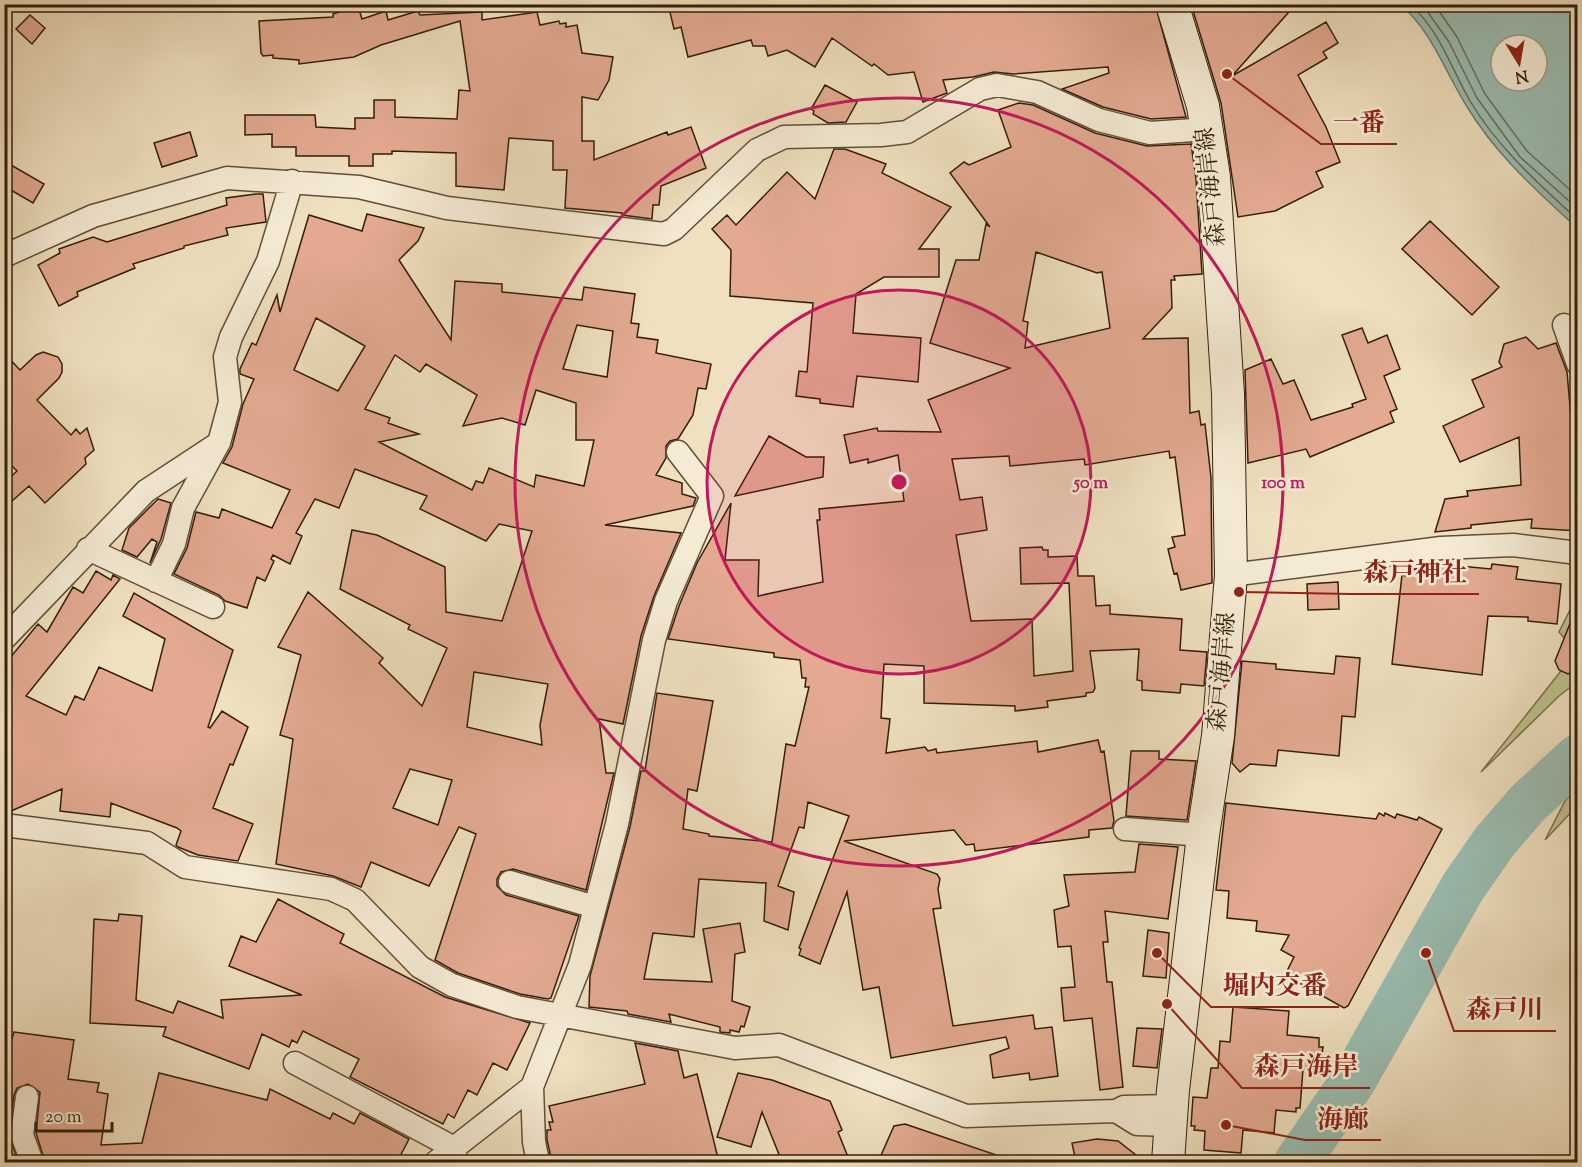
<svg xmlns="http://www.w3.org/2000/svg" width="1582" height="1167" font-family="'Sorts Mill Goudy','Noto Serif JP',serif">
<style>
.green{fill:#c0c08e;stroke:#7a6f4d;stroke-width:1.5}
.water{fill:#9abdb1;stroke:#717d6f;stroke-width:1.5;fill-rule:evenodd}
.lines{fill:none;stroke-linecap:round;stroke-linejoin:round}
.shore{stroke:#666e5e;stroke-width:1.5}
.river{stroke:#9abdb1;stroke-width:46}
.building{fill:#e3aa91;stroke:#331e0c;stroke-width:1.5;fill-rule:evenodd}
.minor-casing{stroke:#624e39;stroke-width:25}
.secondary-casing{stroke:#331e0c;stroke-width:34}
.minor{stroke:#f5ebd5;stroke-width:22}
.secondary{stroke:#f5ebd5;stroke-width:32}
.ring{fill:none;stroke:#c2185b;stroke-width:3}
.labels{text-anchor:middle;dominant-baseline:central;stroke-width:5;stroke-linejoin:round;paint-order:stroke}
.street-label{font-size:24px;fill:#331e0c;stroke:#f5ebd5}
.centre{fill:#c2185b;stroke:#f5ebd5;stroke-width:3}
.ring-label{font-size:18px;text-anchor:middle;font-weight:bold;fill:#c2185b;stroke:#f5ebd5;stroke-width:5;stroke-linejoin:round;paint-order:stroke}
.leader{fill:none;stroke:#8f2418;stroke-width:2}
.callout-dot{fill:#8f2418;stroke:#f5ebd5;stroke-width:2}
.callout-label{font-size:26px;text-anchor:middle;font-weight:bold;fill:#8f2418;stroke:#f5ebd5;stroke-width:5;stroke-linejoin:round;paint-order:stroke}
</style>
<rect width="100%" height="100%" fill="#efe0bf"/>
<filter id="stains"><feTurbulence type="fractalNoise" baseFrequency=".00333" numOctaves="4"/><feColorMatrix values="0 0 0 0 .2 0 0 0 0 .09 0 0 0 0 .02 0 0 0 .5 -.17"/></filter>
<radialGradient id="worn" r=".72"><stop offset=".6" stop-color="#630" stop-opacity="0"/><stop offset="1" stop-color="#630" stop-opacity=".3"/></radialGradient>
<path class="green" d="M1577 596V682L1559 696 1481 772 1576 652 1559 632Z
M1577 788V806L1545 840 1565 801Z"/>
<path class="water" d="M1401 5H1577V228C1536 190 1495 154 1466 105 1444 70 1433 33 1401 5ZM1501 45H1537V81H1501Z"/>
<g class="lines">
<path class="shore" d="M1410 4C1440 31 1451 68 1470 101 1498 148 1538 183 1578 220
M1422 4 1449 42 1477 98 1520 157 1578 209
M1434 4 1457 37 1485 94 1527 151 1578 197"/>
<path class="river" d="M1297 1162 1353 1081 1463 887 1495 841 1528 803 1578 757"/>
</g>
<path class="building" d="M668 4H1155L1186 117 1151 119 1103 107 1062 89 1109 73 1108 67 1013 74 994 72 973 77 943 80 947 93 923 102 914 72 888 75 874 64 872 66 832 38 815 67 787 50 768 56 765 46H753L751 40 688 57 681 27 674 29Z
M1191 4H1296L1232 76 1326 22 1338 43 1323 52 1327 58 1298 75 1326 127 1340 162 1316 172 1323 187 1275 211 1238 217 1221 103Z
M358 6 362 19 386 11 388 20 418 11 420 15 482 12V20L537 12 540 25 559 21 560 24 566 23V27L577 25 582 53 613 57 609 80 598 100 582 97V141H594V160L667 132 668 135 691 127 706 168 661 186 659 205H653L652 219 622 215V213L565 208 567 170H553V141L509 138 504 190 456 186V153L392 151V154H373V166H349V156H296V147H272V134L245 135V115H315L316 127 355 129V118H374V100H395V117L457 119 459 90 470 91 460 21 381 45 354 57 299 64V60L273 58V55L263 56 261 53 259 21 333 17V14Z
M30 15 45 28 32 44 16 29Z
M825 85 857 102 846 122 828 123 813 114 814 111 811 109Z
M1019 103 1033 105 1095 133 1147 146 1191 144 1196 179 1202 274 1174 276 1175 280H1171L1172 308 1143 339 1188 338 1190 413 1199 411 1201 425 1205 424 1211 478 1212 583 1181 590 1177 573 1174 574 1168 549 1175 547 1172 537 1185 535 1175 457 1170 458 1169 451 1085 465 1084 459 1010 466 1009 456 952 459 960 500 982 497 987 530 956 535 971 621 1032 619 1034 676 1073 671 1069 583 1021 584 1020 548 1042 547 1043 550H1048V557L1077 556 1078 576H1094L1096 606 1110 605V614L1182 619 1180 650 1207 652 1204 686 1181 684 1180 693 1142 690V681L1137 680 1139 649 1090 651 1095 688 1093 692 1086 693V696L1047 701 1048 707 1015 711V706L924 703V666L884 664 881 718 890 719 886 753 925 747 928 751 936 749 937 753 1037 741 1038 752 1098 740 1101 752 1104 751 1114 821 1112 828 1089 830V837L975 851 974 844 966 845 954 830 844 841 937 874 940 879 938 889 941 908 933 909 953 1026 1033 1015 1035 1029 1052 1027 1058 1076 1030 1080 1029 1073 993 1078 990 1055 1009 1048 1006 1037 891 1058 879 987 863 990 847 892 820 964 799 955 801 949 799 948 849 816 808 802 804 828 799 827 778 886 794 892 788 930 764 921 766 883 699 879 694 937 653 933 644 979 712 982 703 929 740 923 745 952 735 954 732 1001 750 1007 744 1027 741 1026 739 1032 730 1030V1033L720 1032V1027L669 1014 671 1022 628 1014 627 1011 589 1007 590 976 630 827 641 771H645L657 693 713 701 697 791 688 789 683 829 709 834V836L772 842 786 744 795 746 809 687H805L806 678H802L800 660 774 657V653L668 639 679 606 697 563 731 503 725 560H759L758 596 823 582 817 520H820L819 509 904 501 898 455 868 463V459L850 463 844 435 877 428 878 431 941 432 928 400 1010 368 930 343 956 260H979L986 224 990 227 950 173 964 162 969 165 1011 147 998 110ZM1036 252 1097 273 1102 272 1110 328 1025 348 1028 322 1023 321Z
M190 132 197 156 162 167 154 143Z
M834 149H845L886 164 882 173 951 207 919 249H939V277H884L856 294 853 333 921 338 918 382 857 376 853 407 820 403V399L796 396 799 371 807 372 813 303 730 296 731 250 712 229 727 215 736 225 787 172 815 199Z
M4 161 44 184 33 203 4 186Z
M256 194H263L266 222 226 228 228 235 184 246V248L133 264 135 268 77 292 78 296 59 306 38 265 60 253 59 249 93 237 107 242 227 205 226 198Z
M367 214 424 228 418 241 399 260 451 340 455 281 502 284V292L582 300 584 287 635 294 631 323 639 324 637 337 658 340 656 353 711 364 706 389 698 388 693 415 678 439 670 441 666 446V458L656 475 682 483V494L696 498 693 506 605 525 681 533 654 596 641 636 623 724 599 719 606 773H614L586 890 513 869 501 872 497 879V886L506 895 579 916 551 998 548 999 520 994 458 973 435 960 476 834 459 827 429 886 371 862 361 887 333 876 276 864 293 739 280 735 301 655 278 647 308 592 383 658 379 663 422 706 447 648 408 629 410 625 340 589 352 530 377 535 445 567 446 612 502 621 532 531 499 524 486 541 420 509 427 496 355 469 339 508 315 499 296 533 302 536 290 564 273 555 271 559 274 561 265 581 257 577 247 608 225 601 219 595 174 574 187 548 196 512 219 518 222 509 272 528 290 490 223 463 232 447 243 404 254 379 240 374V369L252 343 256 345 277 295 280 312 309 215 362 231ZM316 318 365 346 338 391 294 370ZM577 325 613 331 607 377 563 369ZM395 355 420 372 426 364 477 395 463 426 502 418 525 425 536 390 576 403V440H594L584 486 536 475 534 487 489 468 483 483 476 481 472 490 379 442 419 434 388 423 390 418 365 409ZM474 672 548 684 540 725 542 745 467 727ZM410 769 452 780 438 825 393 808Z
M1430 221 1499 287 1472 315 1402 249Z
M1362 328 1368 343 1387 335 1400 369 1384 376 1397 409 1390 412 1394 422 1310 457 1306 449 1248 463 1245 370 1271 359 1283 384 1294 380 1311 420 1353 407 1352 404 1366 399 1342 335Z
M1526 337 1538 349 1556 343 1567 372 1574 452H1578V531L1531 528 1532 519 1471 525V528L1435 532 1445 499 1468 496 1467 491 1521 485 1519 437 1460 462 1443 426 1484 407 1472 380 1502 367 1499 362 1504 344Z
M43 352 58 357 62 364V372L59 378 37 400 71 435 76 429 80 434 87 428 94 450 85 458 86 464 45 503 29 486 4 508V483L17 471 4 458V353L20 370 36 355Z
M769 436 806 457H824L823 477 735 496Z
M158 499 171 503 161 539 150 563 157 542 152 539 137 557 122 550 129 528Z
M1492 564 1518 567 1516 579 1561 584 1557 624 1528 621V617L1488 616 1482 675 1392 664 1402 575 1406 576 1407 570 1449 565 1491 569Z
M96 571 111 580 113 575 120 579 26 696 66 715 75 696 84 700 99 667 152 691 165 639 123 616 134 593 233 650 208 727 210 728 222 711 248 727 233 765 230 764 213 808 253 824 238 861 198 855 178 847 176 845 181 831 177 828 111 803 110 817 60 811 62 789 11 811 4 797V665L38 624 47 632 73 587 83 593Z
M1338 582 1339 609 1308 610 1307 584Z
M1577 606 1578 669 1568 674 1559 670 1555 661Z
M1336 656 1360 658 1355 717 1342 716 1339 756 1278 750 1276 766 1250 764 1240 772 1232 763 1242 661 1276 664V669L1334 674Z
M1131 751H1159V759L1196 761 1187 820 1126 816Z
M1226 803 1376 819 1379 813 1384 816 1385 813 1395 818 1397 814 1417 820 1419 817 1442 829 1348 1006 1344 1008 1285 975 1294 957 1281 950 1289 935 1256 931 1257 921 1227 918 1229 891 1216 890Z
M1139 844 1178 847 1168 919 1105 911 1108 942H1103L1107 982H1112L1123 1087 1100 1090 1092 1018 1064 1021 1061 988 1075 987 1071 946 1058 947 1054 910 1069 906 1064 875 1135 872Z
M278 899 344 934 340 943 445 997 530 1023 507 1070 493 1063 477 1095 468 1090 454 1118 448 1114 443 1124 350 1077 359 1059 303 1031 297 1043 292 1040 289 1047 262 1034 249 1069 163 1036 166 1027 90 1023 94 919 118 921 119 914 142 916 136 1000 173 1013 178 1001 223 1018 221 1000 302 995 229 966 241 936 256 942Z
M1148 930 1169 933 1166 978 1143 976Z
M1233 1007 1289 1011 1287 1035 1319 1038V1047H1323L1320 1070 1303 1069 1300 1108H1296V1112L1276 1110 1274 1133 1243 1130 1241 1153 1204 1150 1205 1131 1194 1130 1195 1126H1191L1193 1097 1207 1098 1211 1068H1218L1220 1041 1230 1042Z
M1137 1028 1162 1029 1157 1068 1133 1066Z
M14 1032 74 1040 68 1079 99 1083 97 1092 108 1094 101 1145 142 1143 159 1073 267 1100 270 1089 330 1119 333 1113 354 1124 360 1113 409 1139 397 1162H45L36 1133 40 1092 28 1084 17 1088 14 1095 9 1134 18 1162 4 1161V1038L12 1039Z
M635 1043 678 1051 684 1078 697 1074 719 1162H552L547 1140V1130H551L549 1122H553L549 1106 645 1084Z
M738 1073 772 1080 830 1101 842 1130 838 1132 850 1162H782L762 1112 751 1147 717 1137Z
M905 1124 1008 1159V1162H878L894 1126Z
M1097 1139 1118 1141 1145 1162H1076L1072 1143Z"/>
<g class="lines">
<defs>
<path id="minor" d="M4 256 93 216 227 178 359 187 447 208 664 234 674 229 757 150 784 137 881 135 907 132 980 89 997 85 1037 92 1099 120 1150 133 1208 129
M1564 325 1578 364
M88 549 213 607
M1231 575 1441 548 1513 545 1578 553
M156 581 174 544 183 508 217 446
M4 639 146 491 219 443 230 402 225 357 231 337 268 261 292 181
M4 825 147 843 185 867 331 889 355 900 420 967 452 985 517 1007 735 1048 779 1045 966 1116 1116 1111 1124 1107 1172 1106
M1125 829 1203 835
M510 882 595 907
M295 1063 456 1149
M532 1087 534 1142 538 1162
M27 1097 22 1135 32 1162
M1116 1111 1137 1124 1171 1125
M436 1162 532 1087 580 965 617 824 654 640 666 601 712 496 678 452"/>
<path id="secondary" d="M1168 1162 1173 1090 1203 835 1218 736 1231 575 1228 394 1214 177 1203 106 1172 4"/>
</defs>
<use href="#minor" class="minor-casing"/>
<use href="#secondary" class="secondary-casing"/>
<use href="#minor" class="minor"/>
<use href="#secondary" class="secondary"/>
</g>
<circle cx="899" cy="482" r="192" fill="#c2185b" fill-opacity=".12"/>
<g class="ring">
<circle cx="899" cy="482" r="192"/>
<circle cx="899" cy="482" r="384"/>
</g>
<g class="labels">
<g class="street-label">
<text transform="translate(1212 187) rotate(-96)">森戸海岸線</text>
<text transform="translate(1223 672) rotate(-85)">森戸海岸線</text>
</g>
</g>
<circle cx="899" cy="482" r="9" class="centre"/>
<g class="ring-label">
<text x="1091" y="488">50 m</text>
<text x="1283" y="488">100 m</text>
</g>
<path class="leader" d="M1227 74L1321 144H1397M1239 592L1351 594H1479M1157 953L1211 1007H1339M1426 953L1454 1031H1556M1167 1004L1242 1088H1370M1226 1125L1305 1140H1381"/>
<g class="callout-dot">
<circle cx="1227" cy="74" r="6"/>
<circle cx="1239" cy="592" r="6"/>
<circle cx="1157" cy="953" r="6"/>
<circle cx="1426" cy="953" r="6"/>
<circle cx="1167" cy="1004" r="6"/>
<circle cx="1226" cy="1125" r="6"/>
</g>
<g class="callout-label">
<text x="1359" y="131">一番</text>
<text x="1415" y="581">森戸神社</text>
<text x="1275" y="994">堀内交番</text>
<text x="1505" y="1018">森戸川</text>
<text x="1306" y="1075">森戸海岸</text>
<text x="1343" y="1128">海廊</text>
</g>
<rect width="1582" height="1167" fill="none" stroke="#efe0bf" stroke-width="24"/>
<rect x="6" y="6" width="1570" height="1155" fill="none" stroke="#331e0c" stroke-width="3"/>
<rect x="12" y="12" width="1558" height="1143" fill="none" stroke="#331e0c" stroke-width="1.5"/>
<g transform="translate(1519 63) rotate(169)"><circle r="28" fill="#f5ebd5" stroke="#a79985" stroke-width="1.5"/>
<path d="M0-4.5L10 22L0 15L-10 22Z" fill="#8f2418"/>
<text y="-9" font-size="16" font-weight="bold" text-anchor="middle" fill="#331e0c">N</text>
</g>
<path d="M36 1122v9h76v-9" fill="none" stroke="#331e0c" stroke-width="3"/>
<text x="45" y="1122" font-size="18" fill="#331e0c" stroke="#f5ebd5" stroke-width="4.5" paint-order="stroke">20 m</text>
<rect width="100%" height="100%" filter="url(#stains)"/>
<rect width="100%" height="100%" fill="url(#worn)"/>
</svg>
